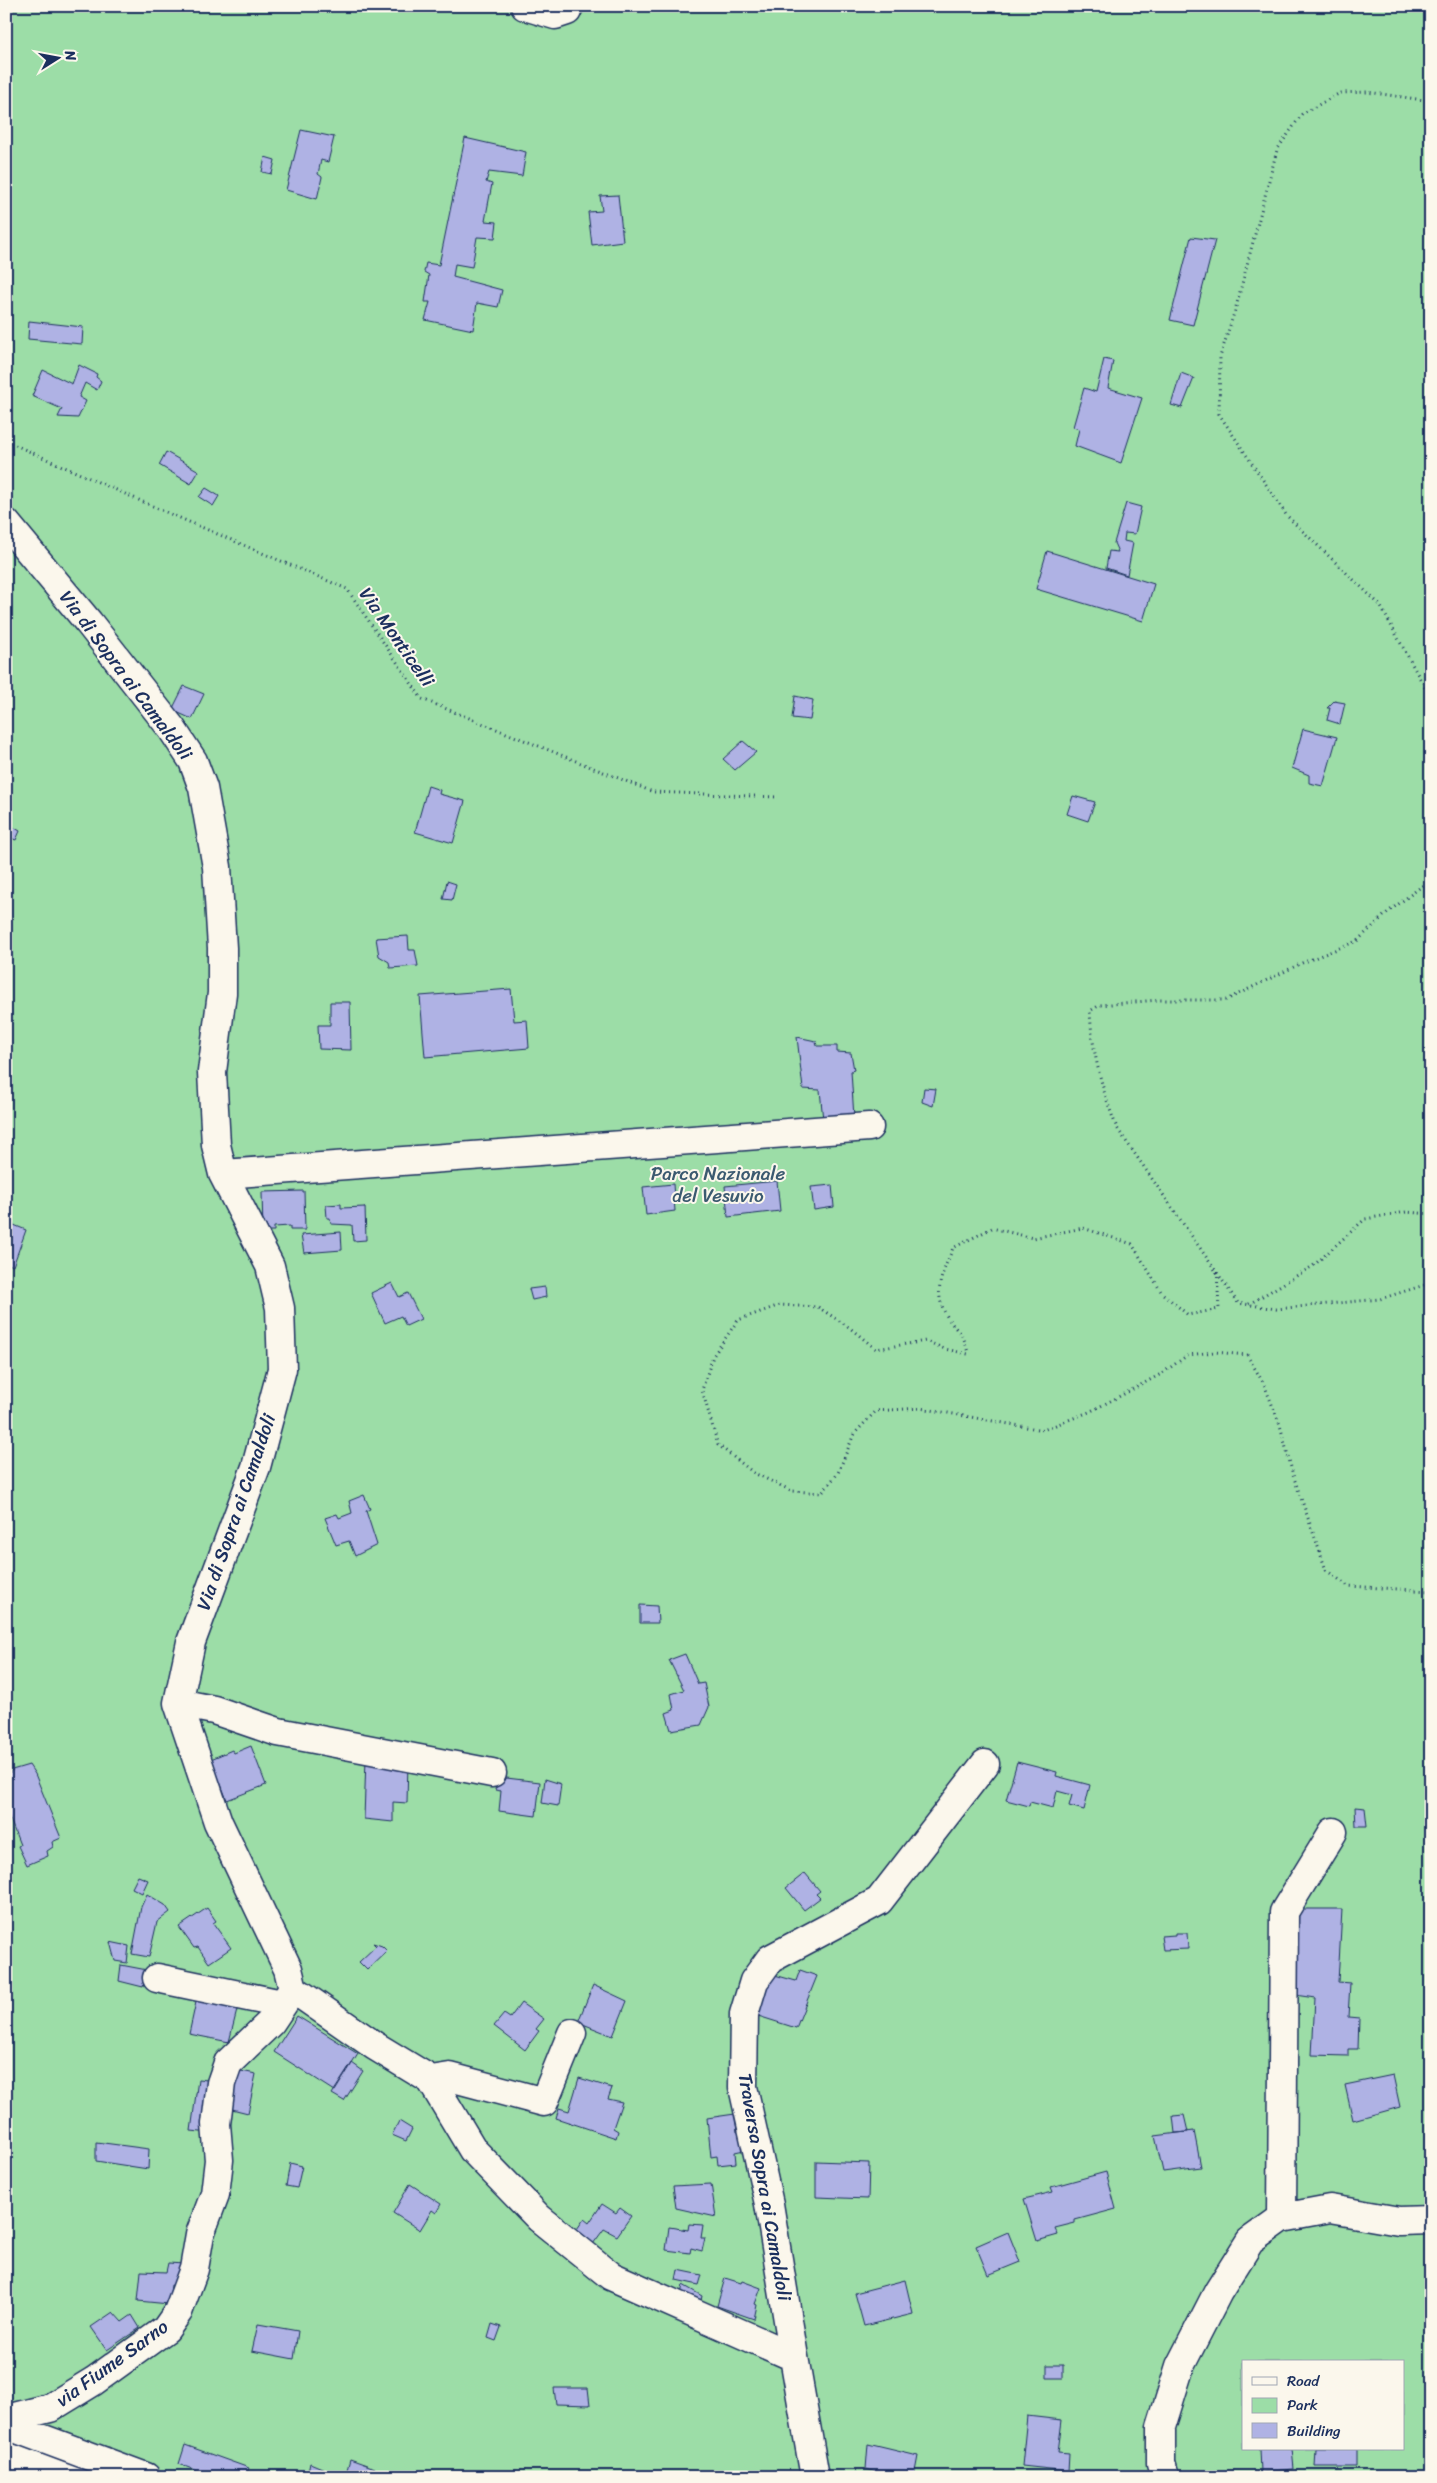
<svg xmlns="http://www.w3.org/2000/svg" width="1437" height="2483" font-family="Sriracha,sans-serif">
<style>
.green{fill:#9cdda7;stroke:#5c8682;fill-rule:evenodd}
.building{fill:#afb2e4;stroke:#1b2f5e}
.lines{fill:none;stroke-linecap:round;stroke-linejoin:round}
.minor-casing{stroke:#1b2f5e;stroke-width:31}
.path{stroke:#1b2f5e;stroke-width:3;stroke-dasharray:1 4;stroke-linecap:butt}
.minor{stroke:#fbf7ec;stroke-width:28}
.labels{text-anchor:middle;dominant-baseline:central;stroke-width:4;stroke-linejoin:round;paint-order:stroke}
.street-label{font-size:19px;fill:#1b2f5e;stroke:#fbf7ec}
.park-label{font-size:19px;fill:#3b5a70;stroke:#fbf7ec}
</style>
<rect width="100%" height="100%" fill="#fbf7ec"/>
<filter id="ink" filterUnits="userSpaceOnUse"><feTurbulence type="fractalNoise" baseFrequency=".02" numOctaves="2"/><feDisplacementMap in="SourceGraphic" scale="10" xChannelSelector="R" yChannelSelector="G"/><feConvolveMatrix kernelMatrix="1 2 1 2 8 2 1 2 1" color-interpolation-filters="sRGB"/></filter>
<g filter="url(#ink)">
<path class="green" d="M6 6H1431V2477H138L110 2447 6 2430ZM1243 2362H1403V2449H1243Z"/>
<path class="building" d="M301 130 334 137 328 162 321 160 318 174 322 177 317 199 286 190Z
M465 138 526 152 522 176 489 172 486 182 492 184 485 221 497 222 495 238 477 237 472 267 455 264 453 277 502 290 498 307 477 303 473 330 425 320 430 302H425L429 275 424 272 426 263 439 265Z
M265 157 275 160 272 174 262 172Z
M618 195 623 241 592 245 588 212 602 211 600 196Z
M1191 237 1215 240 1193 325 1170 320Z
M29 321 83 327 82 344 28 339Z
M1104 359 1113 361 1108 388 1142 398 1121 463 1075 446 1079 429 1073 427 1084 388 1096 392Z
M79 365 97 374 96 377 101 381 97 390 85 383 79 397 86 401 78 418 58 417 62 409 32 396 43 370 72 384Z
M1181 373 1194 378 1182 408 1171 405Z
M166 452 199 471 191 484 159 465Z
M206 488 219 496 213 506 199 497Z
M1126 503 1141 507 1135 534 1125 533 1124 541 1133 543 1127 575 1106 568 1109 551 1118 552 1114 543Z
M1047 551 1154 584 1143 621 1036 589Z
M184 686 204 694 192 719 172 710Z
M795 696 813 700 810 720 792 718Z
M1334 701 1345 703 1340 724 1327 720 1330 708H1327Z
M1303 729 1337 737 1323 786 1309 783V775L1292 768Z
M743 741 756 752 735 770 723 759Z
M428 786 440 790 439 794 465 801 453 843 415 832Z
M1073 796 1095 802 1088 821 1067 814Z
M6 814 11 815 8 824 20 831 16 840 6 836Z
M447 881 456 884 452 900 443 899Z
M408 936 409 950H415L418 966 390 968 389 962 379 956 376 938Z
M511 989 514 1021 527 1020 529 1048 425 1057 420 996Z
M330 1002H350L351 1050 319 1049 318 1025H330Z
M797 1037 816 1041 817 1046H837V1052L851 1053 854 1070 851 1071 854 1118 823 1120 820 1090 803 1089Z
M924 1088 936 1089 933 1106 922 1102Z
M777 1181 780 1211 728 1217 725 1186Z
M673 1184 675 1211 646 1215 643 1187Z
M832 1185 834 1207 814 1210 811 1187Z
M304 1191 305 1230H290V1226L274 1227V1231H263L262 1192Z
M341 1204V1208L365 1207 366 1240 353 1241 352 1225 331 1224 330 1218H327L326 1205Z
M9 1223 26 1230 13 1266 6 1263V1229Z
M341 1232 342 1250 304 1253 301 1235Z
M392 1283 399 1297 408 1293 421 1319 406 1326 401 1316 385 1323 371 1293Z
M545 1287 546 1297 532 1300 529 1289Z
M364 1495 370 1509 366 1511 377 1545 355 1556 349 1541 336 1545 325 1518 337 1514 339 1518 352 1513 349 1501Z
M640 1605 657 1606 658 1623H640Z
M685 1654 698 1684 704 1683 709 1707 701 1725 671 1730 666 1713 674 1710 671 1694 684 1690 669 1660Z
M251 1746 266 1785 227 1800 211 1759 232 1750 234 1753Z
M366 1758 408 1762 407 1803 393 1802V1822L364 1819Z
M1017 1762 1057 1772 1056 1776 1090 1785 1084 1810 1069 1806 1072 1795 1057 1791 1053 1808 1030 1802 1029 1806 1006 1800Z
M29 1765 35 1774 61 1838 52 1842 53 1847 47 1851 48 1856 27 1865 18 1846 20 1845 6 1809V1778L12 1770Z
M498 1777 540 1782 536 1816 499 1811 501 1791 495 1790Z
M545 1779 561 1784 558 1806 542 1803Z
M1355 1807 1365 1808 1367 1826H1356Z
M805 1873 820 1891 816 1894 820 1898 804 1910 786 1888Z
M138 1876 148 1880 142 1893 132 1888Z
M147 1894 165 1905 170 1912 157 1922 149 1957 132 1954 141 1907Z
M207 1908 216 1921 213 1923 231 1948 209 1963 198 1947 194 1948 179 1927Z
M1299 1909H1342L1338 1982 1350 1983 1348 2017 1359 2018 1358 2049H1348V2056L1312 2055 1315 1998 1295 1995Z
M1175 1933H1187L1188 1949 1163 1950 1161 1936 1175 1935Z
M110 1942 129 1946 127 1963 115 1961Z
M373 1943 382 1946 387 1951 367 1970 359 1962 376 1946Z
M121 1965 147 1970 143 1987 119 1981Z
M800 1970 817 1976 796 2028 755 2015 771 1974 796 1981Z
M593 1985 627 2001 613 2036 578 2022Z
M198 1993 239 2002 229 2042 189 2034Z
M521 2003 544 2019 536 2029 539 2031 525 2050 494 2026 504 2014 510 2018Z
M297 2016 358 2054 335 2091 274 2052Z
M352 2063 363 2071 344 2101 332 2094Z
M236 2070 256 2074 248 2113 228 2108Z
M1393 2075 1400 2107 1353 2120 1345 2085Z
M579 2078 612 2088 608 2099 622 2102 613 2128 618 2131 616 2138 556 2118 559 2108 569 2111Z
M198 2079 217 2081 210 2133 191 2131Z
M735 2114 737 2132H742L744 2150 735 2152 736 2163 718 2165 717 2156 711 2157 707 2118Z
M1184 2115 1188 2132 1175 2133 1173 2116Z
M399 2121 412 2129 406 2141 392 2135Z
M1194 2131 1201 2167 1163 2172 1155 2136Z
M96 2142 149 2149 148 2169 96 2161Z
M816 2161 869 2163 868 2199 816 2197Z
M290 2163 302 2166 297 2188 286 2186Z
M1106 2172 1116 2209 1075 2220V2223L1055 2228 1058 2235 1037 2241 1024 2199 1053 2192 1051 2187Z
M410 2184 441 2204 436 2213 432 2210 420 2230 393 2213Z
M711 2184 716 2217 676 2208 673 2186Z
M602 2204 616 2213 620 2208 631 2216 617 2236 604 2229 593 2244 575 2232 584 2219 589 2223Z
M689 2224 703 2225 701 2238H705L702 2251 691 2248 690 2253 666 2250 669 2227 688 2230Z
M1008 2232 1020 2262 988 2275 976 2246Z
M168 2263 184 2264 181 2287 171 2285 169 2304 138 2301 141 2271 166 2272Z
M678 2270 702 2275 699 2285 676 2280Z
M725 2278 741 2283 742 2281 761 2288 755 2304 757 2305 754 2319 717 2306Z
M905 2280 913 2314 864 2326 855 2293Z
M683 2285 702 2296 700 2304 681 2294Z
M113 2312 122 2322 132 2315 140 2328 107 2350 91 2327Z
M258 2324 298 2331 294 2359 252 2351Z
M492 2324 501 2327 496 2341 488 2338Z
M1047 2365H1063V2378H1047Z
M554 2388H588L590 2405 556 2404Z
M1027 2416 1062 2420 1058 2452 1069 2453 1068 2471 1022 2466Z
M868 2444 918 2456 914 2477H893L866 2469Z
M185 2445 249 2468 246 2477H213L179 2464Z
M1259 2449H1292L1294 2469 1260 2472Z
M1316 2449H1357V2467H1315Z
M350 2459 375 2468 373 2477H345Z
M310 2463 339 2475V2477H307Z"/>
<g class="lines">
<defs>
<path id="minor" d="M525 6 555 15 567 11 569 6
M6 523 89 623 172 729 193 761 203 788 217 867 222 948V993L212 1072 216 1145 223 1174 270 1266 280 1308 282 1369 256 1467 191 1642 178 1703 218 1822 288 1969 293 1989 271 2022 228 2063 221 2083 216 2124 219 2160 215 2194 200 2234 194 2269 178 2312 166 2329 94 2381 50 2408 6 2419
M223 1174 869 1127
M178 1703 214 1710 278 1732 492 1773
M157 1978 282 2004
M293 1989 375 2046 431 2080 473 2150 539 2218 611 2276 794 2357 815 2477
M431 2080 450 2077 544 2102 572 2033
M1282 2218 1284 1912 1333 1832
M794 2357 769 2204 743 2087 744 2014 754 1981 770 1959 879 1901 985 1764
M6 2425 146 2477
M1165 2477 1161 2463V2427L1180 2366 1218 2292 1250 2241 1282 2218 1330 2209 1399 2221 1431 2220"/>
</defs>
<use href="#minor" class="minor-casing"/>
<path class="path" d="M1431 101 1367 92 1340 93 1302 114 1277 150 1236 307 1220 357 1219 414 1287 516 1380 605 1431 699
M6 441 168 513 347 589 422 699 653 792 778 797
M1431 879 1388 912 1357 941 1302 963 1226 1000H1158L1100 1005 1090 1011C1092 1051 1102 1091 1117 1128L1238 1303 1276 1309 1380 1299 1431 1283
M1217 1272 1219 1309 1188 1315 1162 1293 1132 1244 1083 1228 1033 1238 992 1228 953 1248C943 1273 931 1291 948 1318 958 1334 964 1331 968 1354L945 1349 926 1341 876 1349 850 1328 818 1307 780 1305 738 1320 713 1356 702 1390 718 1445 754 1473 792 1491 822 1493 838 1473 854 1434 876 1411 920 1408 1043 1430 1089 1412 1124 1394 1161 1374 1188 1355 1214 1352 1247 1355 1264 1384 1280 1425 1293 1475 1326 1570 1348 1586 1431 1591
M1249 1304 1313 1266 1365 1219 1406 1212 1431 1214"/>
<use href="#minor" class="minor"/>
</g>
</g>
<g class="labels">
<g class="street-label">
<text transform="translate(397 637) rotate(55)">Via Monticelli</text>
<text transform="translate(126 675) rotate(53)">Via di Sopra ai Camaldoli</text>
<text transform="translate(236 1512) rotate(-71)">Via di Sopra ai Camaldoli</text>
<text transform="translate(765 2187) rotate(80)">Traversa Sopra ai Camaldoli</text>
<text transform="translate(112 2363) rotate(-36)">via Fiume Sarno</text>
</g>
<g class="park-label">
<text x="718" y="1173">Parco Nazionale<tspan x="718" dy="22">del Vesuvio</tspan></text>
</g>
</g>
<rect width="1437" height="2483" fill="none" stroke="#fbf7ec" stroke-width="25"/>
<rect x="12" y="12" width="1412" height="2458" fill="none" stroke="#1b2f5e" stroke-width="2" filter="url(#ink)"/>
<rect x="1242" y="2360" width="162" height="90" fill="#fbf7ec" stroke="#a1a7b3"/>
<rect x="1252" y="2377" width="25" height="8" fill="#fbf7ec" stroke="#a1a7b3"/>
<text x="1287" y="2386" font-size="15" fill="#1b2f5e">Road</text>
<rect x="1252" y="2398" width="25" height="15" fill="#9cdda7" stroke="#a1a7b3"/>
<text x="1287" y="2410" font-size="15" fill="#1b2f5e">Park</text>
<rect x="1252" y="2423" width="25" height="15" fill="#afb2e4" stroke="#a1a7b3"/>
<text x="1287" y="2436" font-size="15" fill="#1b2f5e">Building</text>
<g transform="translate(58 58) rotate(79)" stroke="#fbf7ec" stroke-width="4" paint-order="stroke">
<path d="M0-4L9 19L0 12L-9 19Z" fill="#1b2f5e"/>
<text y="-8" font-size="14" font-weight="bold" text-anchor="middle" fill="#1b2f5e">N</text>
</g>
</svg>
